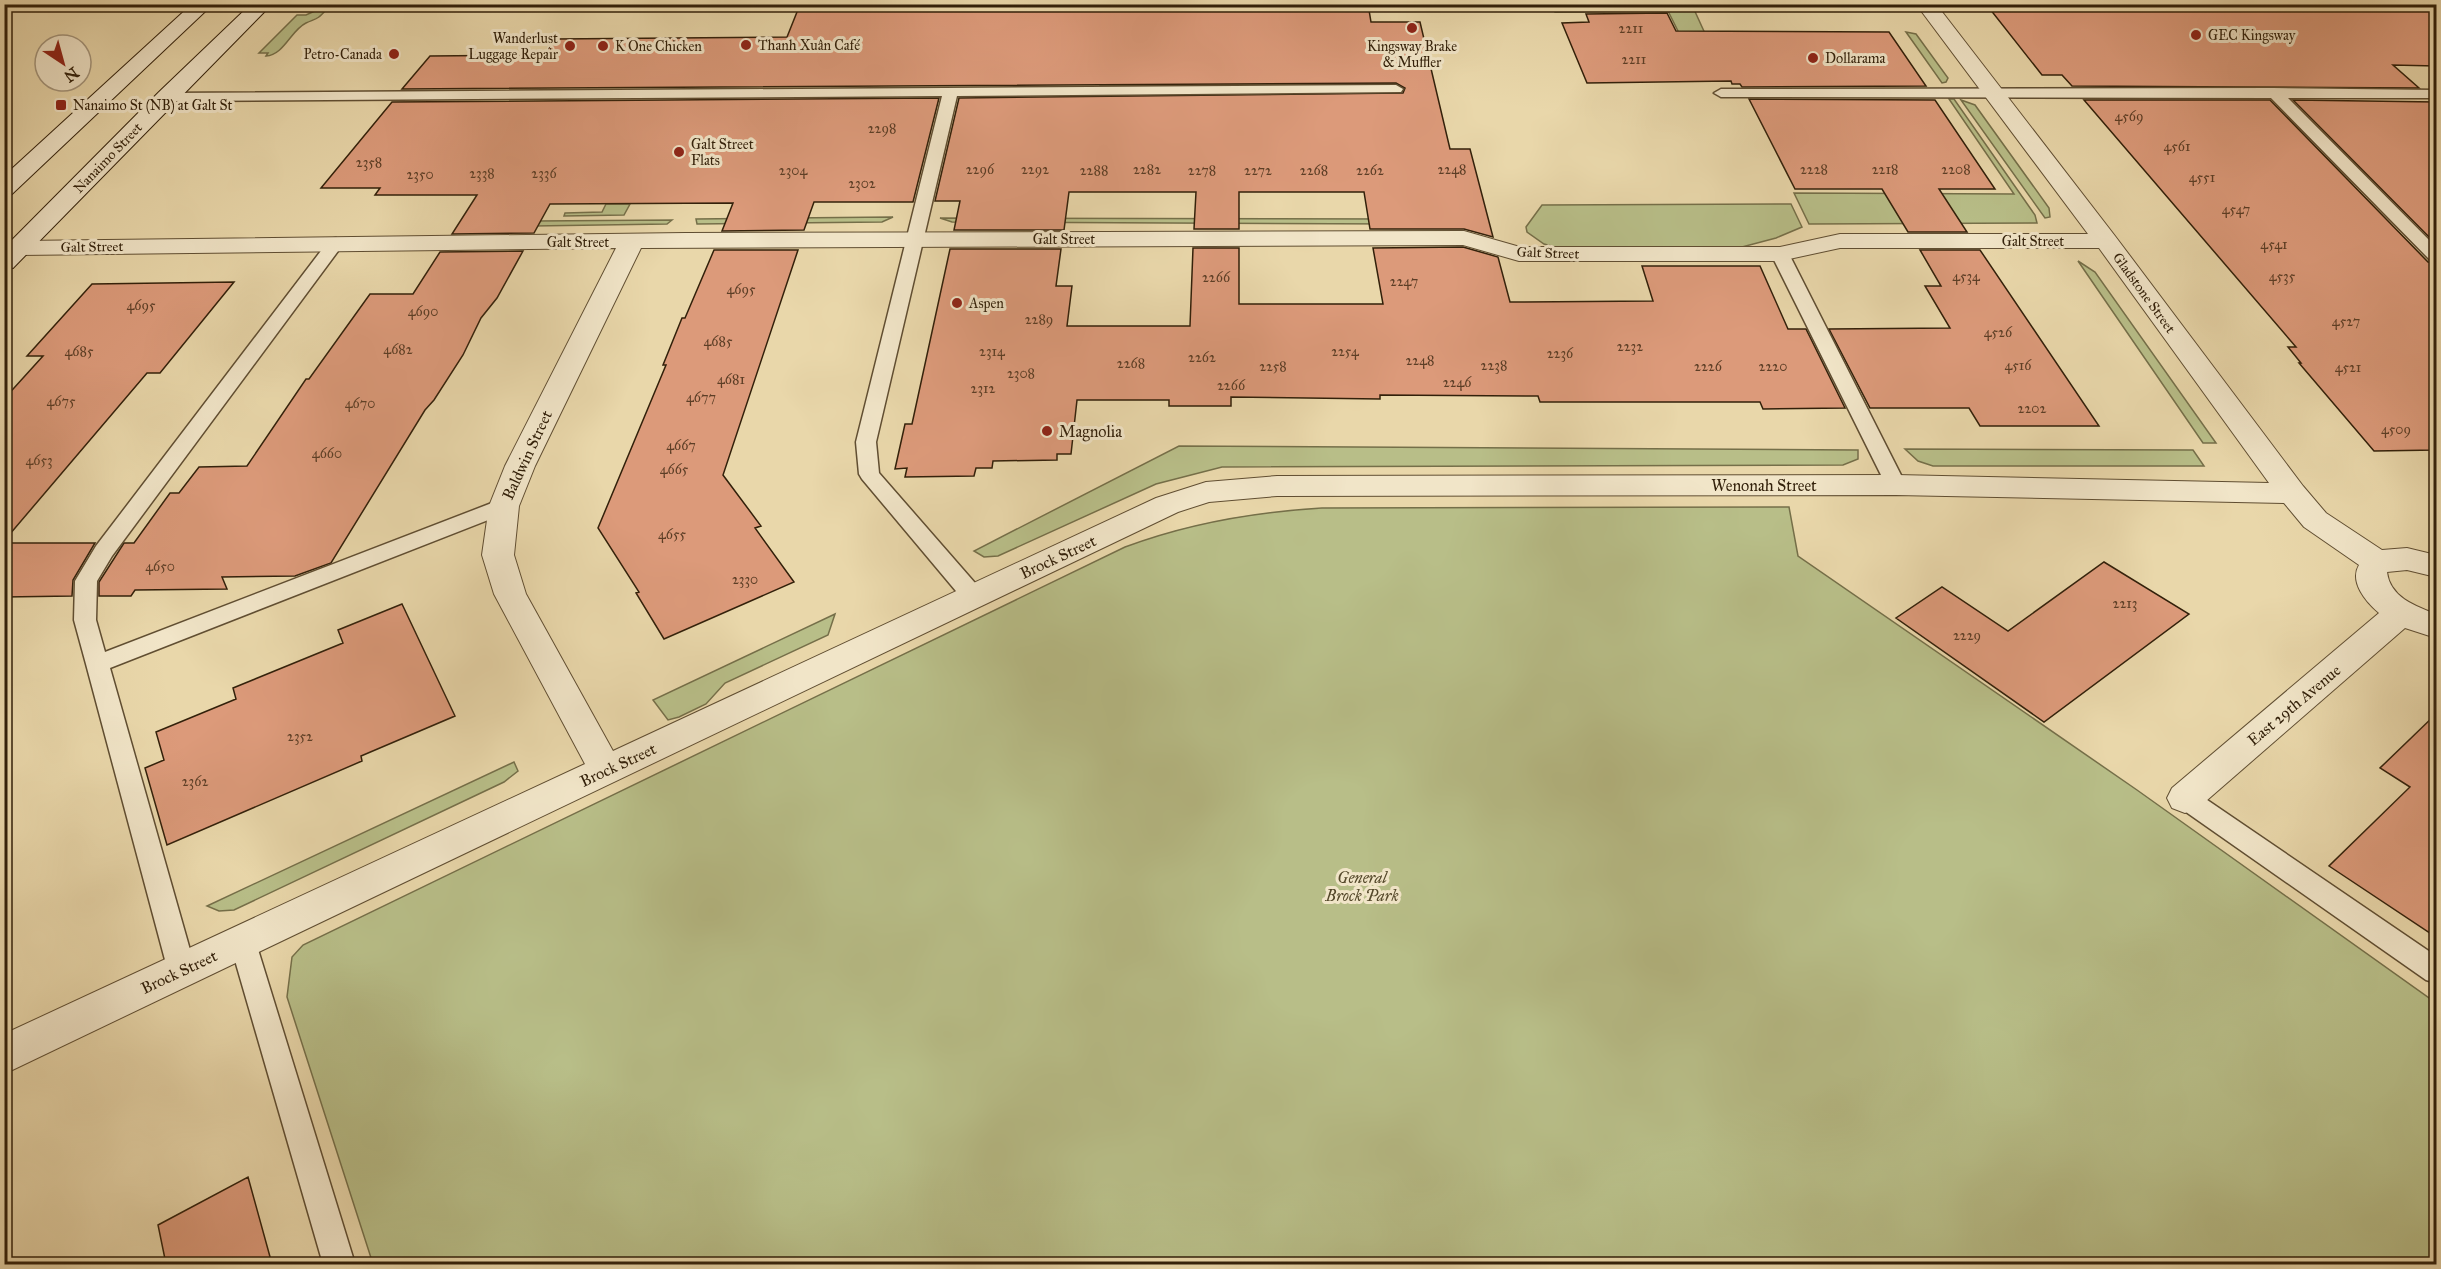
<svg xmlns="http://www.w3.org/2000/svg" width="2441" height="1269" font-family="'IM FELL Great Primer',serif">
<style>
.green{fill:#b8be88;stroke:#756f49;stroke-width:1.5}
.building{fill:#dc9a7a;stroke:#32200a;stroke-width:1.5}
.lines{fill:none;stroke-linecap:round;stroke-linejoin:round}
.service-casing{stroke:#604e32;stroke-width:3}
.minor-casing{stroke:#604e32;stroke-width:2}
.secondary-casing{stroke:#32200a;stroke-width:2}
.service{fill:#f1e5c8;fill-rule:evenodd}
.minor{fill:#f1e5c8;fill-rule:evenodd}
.secondary{fill:#f1e5c8;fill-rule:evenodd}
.poi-dot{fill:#8f2418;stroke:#f1e5c8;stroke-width:2}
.labels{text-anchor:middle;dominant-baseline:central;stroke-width:6;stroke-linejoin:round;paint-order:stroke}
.number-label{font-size:14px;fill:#5c3e26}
.far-poi-label{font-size:14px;fill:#32200a;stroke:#f1e5c8;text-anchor:start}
.far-street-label{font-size:14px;fill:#32200a;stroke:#f1e5c8}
.poi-label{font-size:16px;fill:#32200a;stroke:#f1e5c8;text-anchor:start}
.street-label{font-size:16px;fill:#32200a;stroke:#f1e5c8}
.park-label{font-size:16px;font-style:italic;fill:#54482a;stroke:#f1e5c8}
</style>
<rect width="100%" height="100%" fill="#e9d7aa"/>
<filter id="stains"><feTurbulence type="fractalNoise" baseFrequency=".00333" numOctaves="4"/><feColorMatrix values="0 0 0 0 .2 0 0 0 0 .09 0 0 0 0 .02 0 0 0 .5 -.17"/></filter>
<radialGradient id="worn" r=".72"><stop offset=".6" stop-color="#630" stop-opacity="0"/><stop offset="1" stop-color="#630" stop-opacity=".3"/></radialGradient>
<path class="green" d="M1552 5H1692L1713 51H1688L1668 11 1555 12Z
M317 10H326C317 20 317 18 306 23 291 30 284 55 266 56L268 53H259L297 15H306Z
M1906 32 1916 34 1948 78 1946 82 1942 83Z
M1377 83 1378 85 1100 88V86Z
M1949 99H1954L2035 215 2037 223 1809 224 1794 193 2014 194Z
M1961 100 1975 105 2049 208 2050 217 2045 218Z
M606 204H630L624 215 564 216 565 213 602 212Z
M1791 204 1802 227 1776 238 1742 247H1555L1544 244 1527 232 1526 227 1542 205Z
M893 217 882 222 697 224 696 219Z
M940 218 1398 219 1399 224 952 222Z
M672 220 667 224 533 226 536 221Z
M2078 261 2095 272 2216 443H2203Z
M1179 446 1858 450V459L1843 465 1222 467 1156 484 998 556 984 557 974 551Z
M1905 449 2193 450 2204 466H1933L1918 461Z
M1789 507 1798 556 2137 790 2436 1003V1264H373L287 997 292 957 303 945 1125 547C1189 523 1254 512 1322 508Z
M835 614 828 635 725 683 706 704 679 717 668 720 653 700Z
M514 762 518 771 504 782 234 910 219 911 207 906Z"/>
<path class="building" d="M1368 4 1371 22H1420L1450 149H1470L1493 237 1464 229H1370L1364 192H1239V229H1194L1196 192H1069L1064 230H954L960 201H935L959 98 1403 93 1405 88 1396 83 402 89 430 56 544 55 555 39 787 37 799 7 884 6 883 9Z
M1986 4H2436V66L2393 65 2419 88 2072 86 2062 75H2042Z
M1667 13 1676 31 1889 32 1926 86 1742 87 1740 84H1732L1731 81 1587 83 1562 23 1589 22 1586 14Z
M939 98 913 202H814L804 230 722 231 733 203 550 204 534 233 452 234 477 195H375L380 188H321L392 102Z
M1749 99 1935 100 1995 189H1939L1967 232H1908L1882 189H1795Z
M2084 100H2270L2428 262 2436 263V450L2374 451 2299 363H2301L2288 347H2296Z
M2293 100 2436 102V244Z
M1463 247 1498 257 1510 302 1653 301 1642 266H1760L1788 329H1806L1845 408 1763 409 1760 402H1540L1538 396 1380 395V399L1231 397V406H1169V400H1077L1071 454H1057V460L993 461 992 468H976L974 476 905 477 907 468 895 469 905 424H912L950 249H1061L1056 286H1072L1067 326H1190L1193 248H1239V304H1383L1373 248Z
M714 250H798L723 475 761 526 755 528 794 582 664 639 636 593 639 592 598 528 666 365H663L682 318H685Z
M1920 250H1980L2099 426H1980L1969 408H1870L1829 329 1950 328 1925 286H1941Z
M523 251 497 298 481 318 463 355 434 400 425 410 331 563 295 576 222 577 227 589 135 590 131 596H99V582L124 543H134L170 493H179L199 467 247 466 306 379H309L370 294H413L440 252Z
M234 282 160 373H147L4 541V399L43 356H27L92 284Z
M4 543H95L73 580 72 596 4 597Z
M2104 562 2189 614 2044 722 1896 618 1942 587 2008 631Z
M402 604 455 716 361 756 362 761 167 845 145 768 164 760 156 732 236 699 233 688 343 643 338 630Z
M2436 714V937L2329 866 2410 787 2380 768Z
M248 1177 272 1264H166L158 1225Z"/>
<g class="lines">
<defs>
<path id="service" d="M1396 85 1403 89 1401 92 957 96 876 442 879 473 982 591 985 597 982 603 974 605 966 603 862 479 859 474 856 442 942 96 167 101 160 97 167 93Z
M2273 88 2436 90V98H2288L2436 247V261L2430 260 2271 98 1721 97 1714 93 1721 89Z
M336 238 344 243 112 556 97 581 96 620 105 652 497 501 504 499 511 501 514 506 511 511 110 668 196 971 192 980 182 983 172 980 168 971 86 664 74 620 75 581 96 546 330 239Z
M1780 249 1786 250 1789 254 1906 485 1903 490 1896 492 1889 490 1886 485 1771 254 1774 250Z
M2185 788 2194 791 2436 956V983L2426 980 2176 805 2173 798 2176 791Z
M243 931 253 935 256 943 355 1264H323L230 943 233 935Z"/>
<path id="minor" d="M1916 4H1936L2115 236 2303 486 2326 513 2382 550 2407 548 2436 555V577L2407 570 2387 572C2390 597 2415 606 2436 614V638L2405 628 2198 808 2185 813 2172 808 2167 798 2172 788 2379 613C2366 602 2349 582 2359 565L2304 527 2284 503 1896 495 1277 496 1209 502 1178 512 4 1074V1034L585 764 494 594 482 555 489 506 505 466 616 248 20 255 11 253 8 248 11 243 20 241 685 233 1464 231 1520 247H1780L1840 234H2088ZM1463 245 1519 261H1780L1840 248H2099L2269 483 1896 475 1277 476 1206 482 1156 498 613 751 526 594 514 555 519 506 535 466 641 248Z"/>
<path id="secondary" d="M192 4H213L12 194 4 196V176Z
M251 4H272L13 268 4 270V248L159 92Z"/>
</defs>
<use href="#service" class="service-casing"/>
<use href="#minor" class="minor-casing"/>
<use href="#secondary" class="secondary-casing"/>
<use href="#service" class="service"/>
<use href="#minor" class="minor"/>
<use href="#secondary" class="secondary"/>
</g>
<g class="poi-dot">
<circle cx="1412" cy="28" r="6"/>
<circle cx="2196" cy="35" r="6"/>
<circle cx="746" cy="45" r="6"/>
<circle cx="570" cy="46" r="6"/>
<circle cx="603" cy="46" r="6"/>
<circle cx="394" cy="54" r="6"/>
<circle cx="1813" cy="58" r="6"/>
<rect x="55" y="99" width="12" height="12" rx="3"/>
<circle cx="679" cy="152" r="6"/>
<circle cx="957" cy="303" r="6"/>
<circle cx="1047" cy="431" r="6"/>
</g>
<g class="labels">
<g class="number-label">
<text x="1631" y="28">2211</text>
<text x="1634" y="59">2211</text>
<text x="2129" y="116">4569</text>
<text x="882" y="128">2298</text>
<text x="2177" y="146">4561</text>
<text x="369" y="162">2358</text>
<text x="980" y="169">2296</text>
<text x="1035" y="169">2292</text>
<text x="1147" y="169">2282</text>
<text x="1452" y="169">2248</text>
<text x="1814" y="169">2228</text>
<text x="1885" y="169">2218</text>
<text x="1956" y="169">2208</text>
<text x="793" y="170">2304</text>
<text x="1094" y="170">2288</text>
<text x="1202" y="170">2278</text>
<text x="1258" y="170">2272</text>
<text x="1314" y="170">2268</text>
<text x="1370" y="170">2262</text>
<text x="482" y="173">2338</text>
<text x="544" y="173">2336</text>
<text x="420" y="174">2350</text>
<text x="2202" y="177">4551</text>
<text x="862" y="183">2302</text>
<text x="2236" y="209">4547</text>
<text x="2274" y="244">4541</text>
<text x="1966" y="276">4534</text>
<text x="2282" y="276">4535</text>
<text x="1216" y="277">2266</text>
<text x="1404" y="281">2247</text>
<text x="741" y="289">4695</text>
<text x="141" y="305">4695</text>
<text x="423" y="311">4690</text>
<text x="1039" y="319">2289</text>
<text x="2346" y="321">4527</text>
<text x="1998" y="332">4526</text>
<text x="718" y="341">4685</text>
<text x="1630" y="346">2232</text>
<text x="398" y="349">4682</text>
<text x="79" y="351">4685</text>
<text x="992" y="351">2314</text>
<text x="1345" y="351">2254</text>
<text x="1560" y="353">2236</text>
<text x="1202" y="357">2262</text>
<text x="1420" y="360">2248</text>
<text x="1131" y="363">2268</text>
<text x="1494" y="365">2238</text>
<text x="2018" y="365">4516</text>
<text x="1273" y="366">2258</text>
<text x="1708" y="366">2226</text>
<text x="1773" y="366">2220</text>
<text x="2348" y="367">4521</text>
<text x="1021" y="373">2308</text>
<text x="731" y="379">4681</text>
<text x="1457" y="382">2246</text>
<text x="1231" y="385">2266</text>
<text x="983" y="388">2312</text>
<text x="701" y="397">4677</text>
<text x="61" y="401">4675</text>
<text x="360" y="403">4670</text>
<text x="2032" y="408">2202</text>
<text x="2396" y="429">4509</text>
<text x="681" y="445">4667</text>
<text x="327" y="453">4660</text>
<text x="39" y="460">4653</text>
<text x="674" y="469">4665</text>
<text x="672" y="534">4655</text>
<text x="160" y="566">4650</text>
<text x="745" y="579">2330</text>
<text x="2125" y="603">2213</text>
<text x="1967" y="635">2229</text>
<text x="300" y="736">2352</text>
<text x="195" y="781">2362</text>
</g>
<g class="far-poi-label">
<text x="2208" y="35">GEC Kingsway</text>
<text x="558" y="38" text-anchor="end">Wanderlust<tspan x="558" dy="16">Luggage Repair</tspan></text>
<text x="758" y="45">Thanh Xuân Café</text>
<text x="615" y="46">K One Chicken</text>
<text x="1412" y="46" text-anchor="middle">Kingsway Brake<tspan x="1412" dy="16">&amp; Muffler</tspan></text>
<text x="382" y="54" text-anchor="end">Petro-Canada</text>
<text x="1825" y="58">Dollarama</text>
<text x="73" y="105">Nanaimo St (NB) at Galt St</text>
<text x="691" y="144">Galt Street<tspan x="691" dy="16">Flats</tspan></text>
<text x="969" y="303">Aspen</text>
</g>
<g class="far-street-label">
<text transform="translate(108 158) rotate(-46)">Nanaimo Street</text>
<text x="1064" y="239">Galt Street</text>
<text x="2033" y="241">Galt Street</text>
<text x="578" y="242">Galt Street</text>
<text transform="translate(92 247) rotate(-1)">Galt Street</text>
<text transform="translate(1548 253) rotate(2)">Galt Street</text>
<text transform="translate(2144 293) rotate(54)">Gladstone Street</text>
</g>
<g class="poi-label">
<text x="1059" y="431">Magnolia</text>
</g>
<g class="street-label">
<text transform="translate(527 455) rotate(-65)">Baldwin Street</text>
<text x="1764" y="485">Wenonah Street</text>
<text transform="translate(1058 557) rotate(-25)">Brock Street</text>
<text transform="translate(2294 705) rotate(-40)">East 29th Avenue</text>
<text transform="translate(618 765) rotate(-25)">Brock Street</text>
<text transform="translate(179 972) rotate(-25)">Brock Street</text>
</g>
<g class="park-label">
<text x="1362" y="877">General<tspan x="1362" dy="18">Brock Park</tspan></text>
</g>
</g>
<rect width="2441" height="1269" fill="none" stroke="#e9d7aa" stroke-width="24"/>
<rect x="6" y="6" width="2429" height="1257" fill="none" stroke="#32200a" stroke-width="3"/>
<rect x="12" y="12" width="2417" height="1245" fill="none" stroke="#32200a" stroke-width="1.5"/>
<g transform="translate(63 63) rotate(144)"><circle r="28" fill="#f1e5c8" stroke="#a5967c" stroke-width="1.5"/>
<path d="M0-4.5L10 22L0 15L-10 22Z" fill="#8f2418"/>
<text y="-9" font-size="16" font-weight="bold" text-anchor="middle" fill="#32200a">N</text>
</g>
<rect width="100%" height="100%" filter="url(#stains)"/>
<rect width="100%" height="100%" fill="url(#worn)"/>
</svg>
